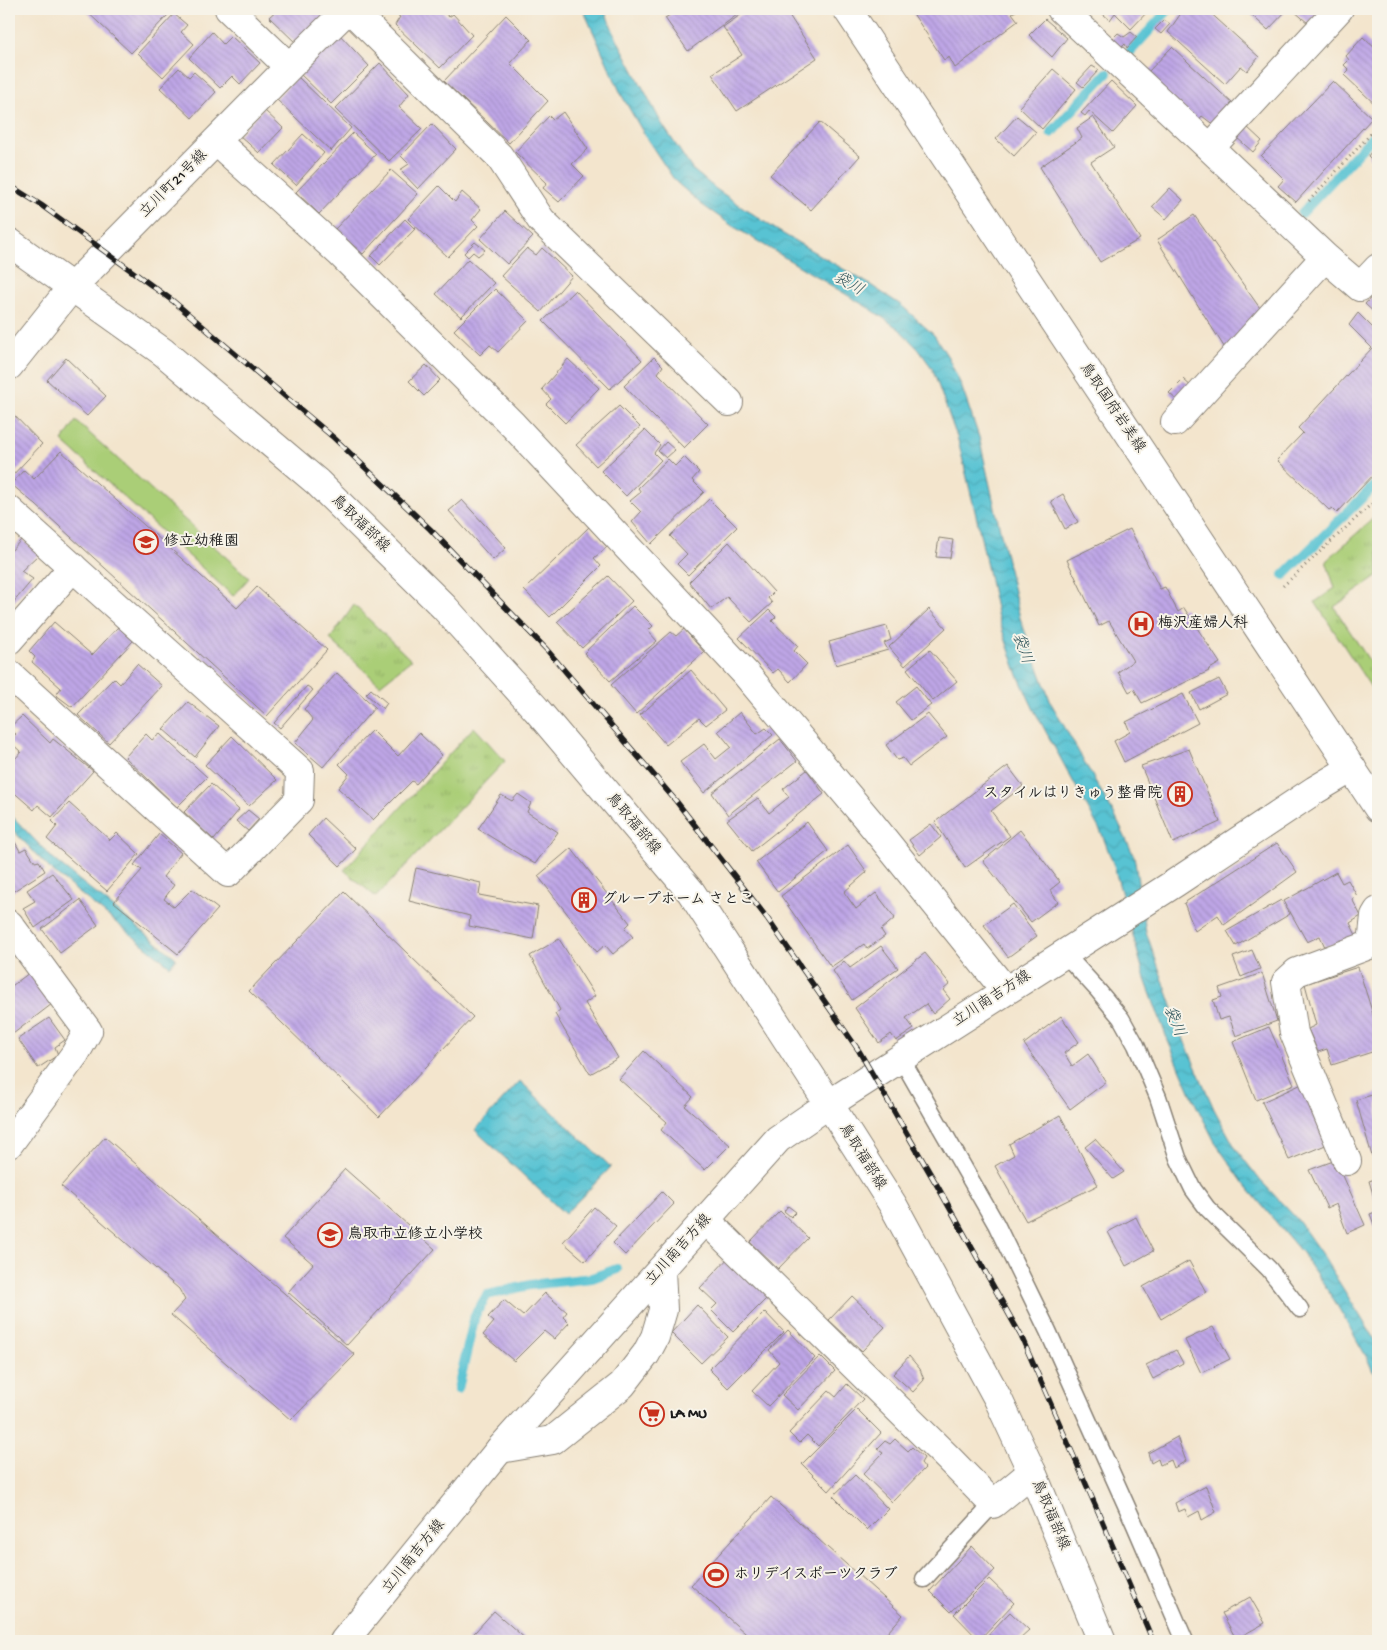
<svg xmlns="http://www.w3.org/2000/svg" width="1387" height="1650" font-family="'Gochi Hand','Klee One',sans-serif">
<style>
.grass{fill:url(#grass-tufts);stroke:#63754a}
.garden{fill:#aace77;stroke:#63754a}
.water{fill:url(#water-waves);stroke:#3a7078}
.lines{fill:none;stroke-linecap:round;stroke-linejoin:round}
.stream{stroke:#58c3d3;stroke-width:10}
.building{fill:url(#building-back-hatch)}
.lane-casing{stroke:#888074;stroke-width:19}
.street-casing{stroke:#888074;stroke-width:30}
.secondary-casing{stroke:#888074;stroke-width:30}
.primary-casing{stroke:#888074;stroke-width:30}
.path{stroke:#888074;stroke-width:3;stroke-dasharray:1 4;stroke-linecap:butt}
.lane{stroke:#fff;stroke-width:16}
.street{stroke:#fff;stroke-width:28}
.secondary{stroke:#fff;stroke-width:28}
.primary{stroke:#fff;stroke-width:28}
.rail-casing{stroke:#1c1c1c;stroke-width:5.5}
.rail{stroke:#f7f3e8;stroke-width:4;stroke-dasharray:11;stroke-linecap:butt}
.labels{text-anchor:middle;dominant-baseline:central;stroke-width:4;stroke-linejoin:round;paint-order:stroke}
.street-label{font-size:15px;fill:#1c1c1c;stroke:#f7f3e8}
.poi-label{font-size:15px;font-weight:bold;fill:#1c1c1c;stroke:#f7f3e8;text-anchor:start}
.water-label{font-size:16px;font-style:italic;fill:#31565c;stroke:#f7f3e8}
</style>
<defs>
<pattern id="grass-tufts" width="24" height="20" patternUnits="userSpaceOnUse" patternTransform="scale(1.25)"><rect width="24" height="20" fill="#aace77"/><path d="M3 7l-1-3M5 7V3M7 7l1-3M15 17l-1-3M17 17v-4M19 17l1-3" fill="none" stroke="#92b066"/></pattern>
<pattern id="water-waves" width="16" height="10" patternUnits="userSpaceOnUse" patternTransform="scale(1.25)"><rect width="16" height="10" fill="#58c3d3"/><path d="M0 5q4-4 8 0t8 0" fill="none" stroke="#4ca7b5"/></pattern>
<pattern id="building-back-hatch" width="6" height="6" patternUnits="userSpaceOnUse" patternTransform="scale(1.25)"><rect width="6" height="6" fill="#bea6e6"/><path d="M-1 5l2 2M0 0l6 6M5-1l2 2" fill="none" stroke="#a38ec5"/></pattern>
</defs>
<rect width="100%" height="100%" fill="#f7f3e8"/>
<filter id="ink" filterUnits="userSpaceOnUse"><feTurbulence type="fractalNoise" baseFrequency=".02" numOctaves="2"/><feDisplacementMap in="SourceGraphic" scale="10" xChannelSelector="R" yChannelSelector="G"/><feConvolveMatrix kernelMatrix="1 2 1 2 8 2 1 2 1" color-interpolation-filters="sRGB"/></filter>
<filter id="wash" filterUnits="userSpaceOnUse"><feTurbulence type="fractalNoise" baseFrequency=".0096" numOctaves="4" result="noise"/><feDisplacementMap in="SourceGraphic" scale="20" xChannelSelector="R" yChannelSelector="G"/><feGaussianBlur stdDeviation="1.12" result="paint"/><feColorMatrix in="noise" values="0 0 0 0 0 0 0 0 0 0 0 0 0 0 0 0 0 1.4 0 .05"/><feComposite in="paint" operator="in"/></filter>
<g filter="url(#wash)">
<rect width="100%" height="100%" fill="#f3e5cd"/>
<path class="grass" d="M1378 514V576L1334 607 1378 674V698L1315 602 1335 588 1326 561Z
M354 605 411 660 380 685 330 639Z
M474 727 505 761 376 897 344 870Z"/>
<path class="garden" d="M76 421 249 578 233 596 62 441Z"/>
<path class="water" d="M583 9H604L615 35 662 124 692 169 716 189 778 231 869 284 901 305 934 335 948 357 961 385 979 437 1020 618 1051 703 1115 816 1134 856 1146 932 1184 1040 1214 1109 1236 1149 1260 1180 1297 1219 1321 1253 1375 1340 1378 1346V1383L1367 1358 1334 1300 1302 1253 1244 1184 1216 1144 1197 1107 1168 1041 1145 979 1114 866 1102 834 1034 710 1018 675 998 618 978 524 958 440 932 368 919 350 899 329 872 310 731 225 701 204 675 181 647 139 622 96Z
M9 813 54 860 176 958 170 966 52 871 9 826Z
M520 1081 611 1167 565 1214 475 1130Z"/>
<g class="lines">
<path class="stream" d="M1130 52 1169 9
M1051 133 1107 73
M1302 213 1378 131
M1284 575 1378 482
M458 1389 475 1315 487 1295 530 1285 592 1278 617 1269"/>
</g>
<g id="blocks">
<path class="building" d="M84 9H166L170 13 131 53Z
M278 9H334L298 45 269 17Z
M403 9H440L449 17 453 14 472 35 440 68 395 25 400 17 397 15Z
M679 9H745L688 51 665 18Z
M749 9H785L817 58 737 111 712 74 742 55 723 27Z
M910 9H1014L1016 11 1012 13 1018 21 955 68 949 57 944 60Z
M1097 9H1150L1131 29 1115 13 1110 20Z
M1184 9 1189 13 1194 9H1206L1259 57 1247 71 1241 66 1225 84 1168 32Z
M1245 9H1288L1268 30Z
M1294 9H1312L1319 14 1309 24 1293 10Z
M174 14 187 25 181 32 194 44 163 77 138 53Z
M506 15 531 40 510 63 548 101 509 143 444 81Z
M1045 19 1067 38 1052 57 1029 35Z
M1164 20 1170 24 1161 34 1155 29Z
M212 32 223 44 231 36 260 63 240 84 232 76 220 88 189 58Z
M1131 32 1137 37 1127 48 1125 44 1119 50 1110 41 1118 33 1124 37Z
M339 34 369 66 331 104 299 73Z
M1363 37 1378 51V107L1344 75 1349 70 1344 65 1349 60 1346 56Z
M1172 47 1234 105 1215 126 1202 116 1196 123 1146 74Z
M380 63 409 94 399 107 422 129 389 161 335 109Z
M1092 66 1099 70 1083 87 1077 82Z
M179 68 189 77 194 72 216 92 192 118 160 88Z
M1053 69 1076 89 1042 129 1019 107Z
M297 76 351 128 331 151 276 99Z
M1111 81 1137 106 1113 133 1089 111 1085 116 1081 113Z
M1333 81 1372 118 1296 202 1278 186 1284 179 1261 156Z
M263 109 283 128 259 153 239 135Z
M563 112 588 149 572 164 584 176 559 202 543 188 547 183 515 152 549 116 553 120Z
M1017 116 1036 132 1014 156 996 139Z
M1093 117 1114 147 1091 162 1140 239 1100 262 1040 167 1082 138 1077 128Z
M820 122 860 156 811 210 770 175Z
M432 124 456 149 418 189 400 170 409 164 401 156Z
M1246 126 1262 141 1253 152 1236 137Z
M353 133 376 154 319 214 296 192Z
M303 134 324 153 296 185 274 165Z
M1378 143V165L1368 156Z
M391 170 418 194 363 254 335 229Z
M439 186 455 202 462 192 481 209 472 220 478 226 448 257 408 219Z
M1170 188 1183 200 1166 219 1152 207Z
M505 211 533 237 507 264 480 239Z
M1194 215 1262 311 1226 350 1157 240Z
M405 219 415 229 380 265 371 256Z
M475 242 485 250 478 256 473 252 468 257 464 253Z
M527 248 536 255 542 248 572 276 541 312 501 276Z
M468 259 494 283 461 317 436 294Z
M495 289 528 321 498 352 490 345 480 355 454 330Z
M575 290 642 360 610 389 543 321Z
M1378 290V316L1365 304Z
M1358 313 1378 333V470L1337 513 1332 508 1329 510 1277 460 1303 433 1298 428 1372 348 1349 325Z
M654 357 663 366 658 373 708 424 684 448 624 386Z
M66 358 106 396 87 416 47 380Z
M568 359 599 388 565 423 546 404 551 399 542 389Z
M426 365 440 380 424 396 409 381Z
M1183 379 1194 389 1180 403 1169 393Z
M619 406 640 427 596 466 576 445Z
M9 410 42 444 10 478 9 476Z
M645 430 660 445 654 453 661 460 626 496 601 471Z
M666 442 675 450 666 458 658 451Z
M61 451 237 608 257 587 327 650 267 716 36 505 11 484 24 470 34 479Z
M684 457 699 472 692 480 704 492 651 544 632 522 641 512 630 501 641 492 638 488 668 459 675 466Z
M1063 494 1078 522 1065 529 1051 501Z
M709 499 737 527 688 575 677 564 687 554 670 536Z
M462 500 506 548 493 560 449 511Z
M589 527 607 547 594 558 601 566 550 617 524 590Z
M1130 529 1160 589 1165 587 1178 612 1184 608 1220 663 1208 670 1209 671 1142 703 1134 689 1129 692 1118 672 1133 661 1109 621 1099 626 1067 560Z
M939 538 953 540 950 558 936 557Z
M22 539 39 554 21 571 33 579 12 604 9 601V553Z
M729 542 774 592 768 598 772 603 751 622 727 597 711 609 689 582Z
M608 576 632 601 582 648 557 622Z
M633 606 653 626 648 631 657 641 610 681 584 653Z
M929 609 946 628 905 666 889 647Z
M769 610 776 617 772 621 798 646 794 651 807 664 790 682 778 669 773 673 739 638Z
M54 622 92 655 118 627 133 641 72 707 56 695 61 688 32 662 35 657 29 651Z
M887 626 891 640 884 643 888 650 836 665 829 642Z
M684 629 704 652 636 714 611 685 671 632 676 636Z
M930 650 957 681 933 701 907 669Z
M137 664 162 686 109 743 78 715 114 678 120 684Z
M691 670 725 710 706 725 699 718 666 745 640 715Z
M337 673 375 707 323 767 295 743 313 720 304 709Z
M1219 679 1227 694 1199 709 1191 693Z
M307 686 313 690 280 728 274 723Z
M916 686 931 705 911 720 896 702Z
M371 689 387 703 383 709 366 694Z
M1183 694 1198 723 1124 762 1114 741 1130 732 1126 722Z
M188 702 219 726 195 757 163 729Z
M740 712 757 734 766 728 773 735 704 793 680 762 704 744 716 759 731 747 718 731Z
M928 714 947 737 909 766 903 758 897 760 886 745Z
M22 716 50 743 53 739 93 771 52 817 38 805 34 810 9 788V766L21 752 9 741 16 734 9 728Z
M372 730 398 756 419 733 442 755 416 784 412 781 373 820 338 788 349 774 339 764Z
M146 734 152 740 160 734 207 777 177 807 125 757Z
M232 736 277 780 249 806 205 765Z
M780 739 797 761 728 815 712 793Z
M1189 749 1220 822 1173 843 1141 766Z
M1008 766 1023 786 991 811 1010 836 965 868 935 822Z
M807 770 824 794 752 851 727 820 758 798 769 813 789 797 783 789Z
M211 784 239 810 214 840 184 812Z
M518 794 531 803 527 812 558 832 535 864 478 829 501 795 512 801Z
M69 803 110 840 117 833 139 854 107 891 47 839 57 826 52 821Z
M248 810 259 819 248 831 236 821Z
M323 818 356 849 340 866 308 835Z
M807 822 828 851 778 892 756 862Z
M931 824 941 837 920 855 909 840Z
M1020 830 1060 882 1050 890 1058 902 1031 922 983 861Z
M159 834 181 853 163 877 174 885 164 899 174 907 192 889 218 909 178 954 114 902 142 870 134 865Z
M15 842 20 851 26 848 35 862 39 861 45 871 9 894V846Z
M1277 843 1297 872 1224 925 1218 915 1195 931 1184 903Z
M848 845 867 872 844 892 856 909 876 893 895 918 881 930 885 936 867 949 864 944 831 967 781 896Z
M571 848 630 923 625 928 633 937 613 954 605 945 597 952 538 876Z
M416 868 481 883 479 895 538 906 533 939 469 926 470 916 409 901Z
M1336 872 1342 883 1348 880 1357 896 1352 899 1361 916 1350 923 1357 937 1325 947 1320 936 1307 942 1284 901Z
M52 873 74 900 35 928 23 908 35 901 27 890Z
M344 892 473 1017 379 1117 249 991Z
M80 900 98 925 60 953 42 929Z
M1281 900 1290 914 1236 946 1227 931Z
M1013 904 1037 936 1008 957 984 925Z
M559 939 595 996 585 1003 618 1058 590 1074 555 1014 560 1010 530 956Z
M881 946 898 968 852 1000 833 971 844 961 850 968Z
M1252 950 1260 969 1241 977 1233 957Z
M925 953 950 984 943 990 950 999 933 1014 926 1004 906 1018 914 1029 896 1041 891 1034 879 1043 855 1008Z
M1358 967 1378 1030V1050L1332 1065 1327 1049 1318 1052 1308 1029 1316 1025 1305 984Z
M29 973 52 1004 9 1037V988Z
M1262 973 1277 1021 1236 1036 1229 1017 1219 1020 1213 1000 1222 997 1219 988Z
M1061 1016 1079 1042 1064 1053 1072 1066 1088 1054 1106 1082 1070 1109 1024 1044Z
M49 1018 65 1040 55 1047 58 1055 38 1068 18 1039Z
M1269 1027 1294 1084 1256 1100 1233 1042Z
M644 1051 693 1097 685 1106 730 1145 705 1170 661 1130 667 1122 619 1079Z
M1302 1084 1328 1144 1289 1160 1262 1102Z
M1378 1093V1154L1372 1156 1356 1100Z
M1060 1115 1098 1185 1026 1221 995 1166 1014 1155 1009 1144Z
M105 1137 355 1355 291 1420 171 1315 185 1300 179 1289 61 1186Z
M1095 1139 1124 1172 1113 1179 1085 1147Z
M1336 1160 1365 1225 1347 1233 1336 1204 1327 1208 1309 1170Z
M345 1169 435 1249 347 1345 288 1292 313 1264 283 1238Z
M1378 1178V1201L1376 1204 1369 1181Z
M662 1192 674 1204 625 1255 613 1243Z
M788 1206 796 1212 791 1217 784 1211Z
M594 1207 616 1226 585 1261 563 1242Z
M780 1211 808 1238 778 1269 750 1242Z
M1378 1211V1235L1370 1214Z
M1136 1217 1153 1251 1126 1266 1108 1232Z
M730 1256 769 1296 733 1332 711 1310 717 1304 700 1288Z
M1189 1261 1206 1292 1161 1319 1143 1287Z
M545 1293 567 1312 563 1317 569 1323 554 1339 544 1331 514 1361 483 1335 494 1322 488 1317 504 1300 523 1316Z
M852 1296 885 1327 862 1351 829 1320Z
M697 1305 728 1337 701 1363 671 1333Z
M765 1312 784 1332 728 1388 709 1369Z
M1213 1327 1230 1359 1201 1373 1185 1340Z
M788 1330 815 1358 768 1406 752 1391 779 1362 769 1350Z
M1176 1350 1183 1363 1153 1379 1146 1365Z
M820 1356 835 1371 798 1410 782 1395Z
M909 1356 920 1369 924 1380 913 1392 893 1374Z
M847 1384 863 1399 818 1446 807 1435 799 1443 789 1433 829 1391 836 1397Z
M857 1409 881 1433 829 1491 802 1464Z
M1177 1437 1186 1461 1174 1468 1171 1460 1160 1465 1158 1459 1151 1463 1148 1453Z
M895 1439 908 1451 912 1447 924 1458 921 1463 925 1468 892 1502 863 1474 883 1453 877 1449 885 1441 890 1444Z
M855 1475 888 1509 867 1530 833 1496Z
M1206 1486 1216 1512 1202 1520 1199 1511 1188 1517 1185 1509 1178 1512 1175 1503Z
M771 1497 903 1615 880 1641H754L691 1585Z
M972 1546 995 1570 951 1612 930 1591Z
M989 1579 1014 1603 979 1640 954 1614Z
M1250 1597 1265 1623 1236 1639 1222 1613Z
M494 1611 528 1641H467Z
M1010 1612 1029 1630 1019 1639 1021 1641H982Z"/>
</g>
</g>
<g filter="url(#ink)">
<use href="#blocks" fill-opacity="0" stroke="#888074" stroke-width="1"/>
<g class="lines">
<defs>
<path id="lane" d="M1064 953 1096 988 1121 1018 1136 1045 1158 1097 1178 1158 1193 1189 1207 1208 1269 1269 1300 1309
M901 1058 996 1224 1048 1331 1135 1525 1185 1641
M924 1579 993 1504"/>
<path id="street" d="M229 9 289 67
M350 9 499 156 541 220 729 402
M1061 9 1210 148 1339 9
M216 141 340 253 513 425 745 673 869 821 1005 990
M1210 148 1325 257 1360 287 1378 268
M9 366 72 287 289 67 348 9
M1175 422 1325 257
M9 510 300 771 299 800 228 873 9 674
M9 640 73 567
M9 924 88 1031 75 1054 9 1144
M1347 1161 1294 1033 1286 982 1297 972 1372 944 1375 916 1378 911
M706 1220 948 1458 993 1504 1032 1472
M500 1449 553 1440 622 1385 646 1354 655 1337 663 1310 661 1270"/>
<path id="secondary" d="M344 1641 500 1449 778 1139 829 1104 1175 883 1315 790 1352 768"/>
<path id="primary" d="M847 9 1378 808
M9 242 163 352 317 482 444 607 536 709 691 892 829 1104 893 1205 998 1399 1032 1472 1102 1641"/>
</defs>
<use href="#lane" class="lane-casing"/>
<use href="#street" class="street-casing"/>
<use href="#secondary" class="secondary-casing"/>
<use href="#primary" class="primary-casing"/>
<path class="path" d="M1309 201 1378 126
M1283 586 1378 498"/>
<use href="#lane" class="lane"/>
<use href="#street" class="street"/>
<use href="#secondary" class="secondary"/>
<use href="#primary" class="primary"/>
<defs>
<path id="rail" d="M9 185 41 205 173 301 334 438 430 529 547 650 676 801 767 918 859 1051 938 1187 1021 1336 1100 1516 1153 1641"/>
</defs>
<use href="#rail" class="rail-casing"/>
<use href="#rail" class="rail"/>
</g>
</g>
<defs>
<symbol id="school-ring" viewBox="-11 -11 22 22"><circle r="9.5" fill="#f7f3e8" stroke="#c8321e" stroke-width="1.5"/><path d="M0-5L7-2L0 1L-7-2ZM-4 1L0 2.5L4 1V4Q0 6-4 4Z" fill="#c8321e"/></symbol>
<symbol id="hospital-ring" viewBox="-11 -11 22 22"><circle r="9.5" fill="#f7f3e8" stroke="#c8321e" stroke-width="1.5"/><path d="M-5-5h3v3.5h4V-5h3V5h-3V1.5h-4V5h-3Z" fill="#c8321e"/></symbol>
<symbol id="building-ring" viewBox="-11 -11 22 22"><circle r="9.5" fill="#f7f3e8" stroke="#c8321e" stroke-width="1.5"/><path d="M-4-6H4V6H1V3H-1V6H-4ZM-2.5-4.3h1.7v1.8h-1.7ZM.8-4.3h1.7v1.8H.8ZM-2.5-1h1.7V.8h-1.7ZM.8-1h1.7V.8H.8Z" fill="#c8321e"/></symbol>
<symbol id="supermarket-ring" viewBox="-11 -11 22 22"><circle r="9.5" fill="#f7f3e8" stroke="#c8321e" stroke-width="1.5"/><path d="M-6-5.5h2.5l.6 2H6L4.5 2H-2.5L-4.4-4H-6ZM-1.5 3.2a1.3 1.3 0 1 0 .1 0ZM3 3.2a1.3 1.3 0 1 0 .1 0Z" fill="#c8321e"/></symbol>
<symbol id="stadium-ring" viewBox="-11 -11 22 22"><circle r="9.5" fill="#f7f3e8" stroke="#c8321e" stroke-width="1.5"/><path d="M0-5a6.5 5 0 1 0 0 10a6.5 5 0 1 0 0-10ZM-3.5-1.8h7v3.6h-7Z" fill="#c8321e"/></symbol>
</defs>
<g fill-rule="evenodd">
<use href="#school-ring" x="132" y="528" width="28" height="28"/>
<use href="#hospital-ring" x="1127" y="610" width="28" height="28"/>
<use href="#building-ring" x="1166" y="780" width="28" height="28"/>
<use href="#building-ring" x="570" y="886" width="28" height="28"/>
<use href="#school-ring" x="316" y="1221" width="28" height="28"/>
<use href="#supermarket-ring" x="638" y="1400" width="28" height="28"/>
<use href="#stadium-ring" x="702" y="1561" width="28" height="28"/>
</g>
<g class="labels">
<g class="street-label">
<text transform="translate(174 184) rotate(-45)">立川町21号線</text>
<text transform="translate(1112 408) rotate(56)">鳥取国府岩美線</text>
<text transform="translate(360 524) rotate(44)">鳥取福部線</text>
<text transform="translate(633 824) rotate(50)">鳥取福部線</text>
<text transform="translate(992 999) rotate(-33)">立川南吉方線</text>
<text transform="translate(862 1157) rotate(58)">鳥取福部線</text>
<text transform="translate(679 1250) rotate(-48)">立川南吉方線</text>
<text transform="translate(1050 1515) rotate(67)">鳥取福部線</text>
<text transform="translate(414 1557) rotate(-51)">立川南吉方線</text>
</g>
<g class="poi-label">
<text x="164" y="542">修立幼稚園</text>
<text x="1158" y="624">梅沢産婦人科</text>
<text x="1162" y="794" text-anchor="end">スタイルはりきゅう整骨院</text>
<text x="602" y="900">グループホーム さとこ</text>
<text x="348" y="1235">鳥取市立修立小学校</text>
<text x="670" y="1414">LA MU</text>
<text x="734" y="1575">ホリデイスポーツクラブ</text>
</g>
<g class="water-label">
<text transform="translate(848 285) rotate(30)">袋川</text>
<text transform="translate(1021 649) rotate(71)">袋川</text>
<text transform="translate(1173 1022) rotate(68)">袋川</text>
</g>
</g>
<rect width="1387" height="1650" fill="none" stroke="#f7f3e8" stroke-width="30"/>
</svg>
